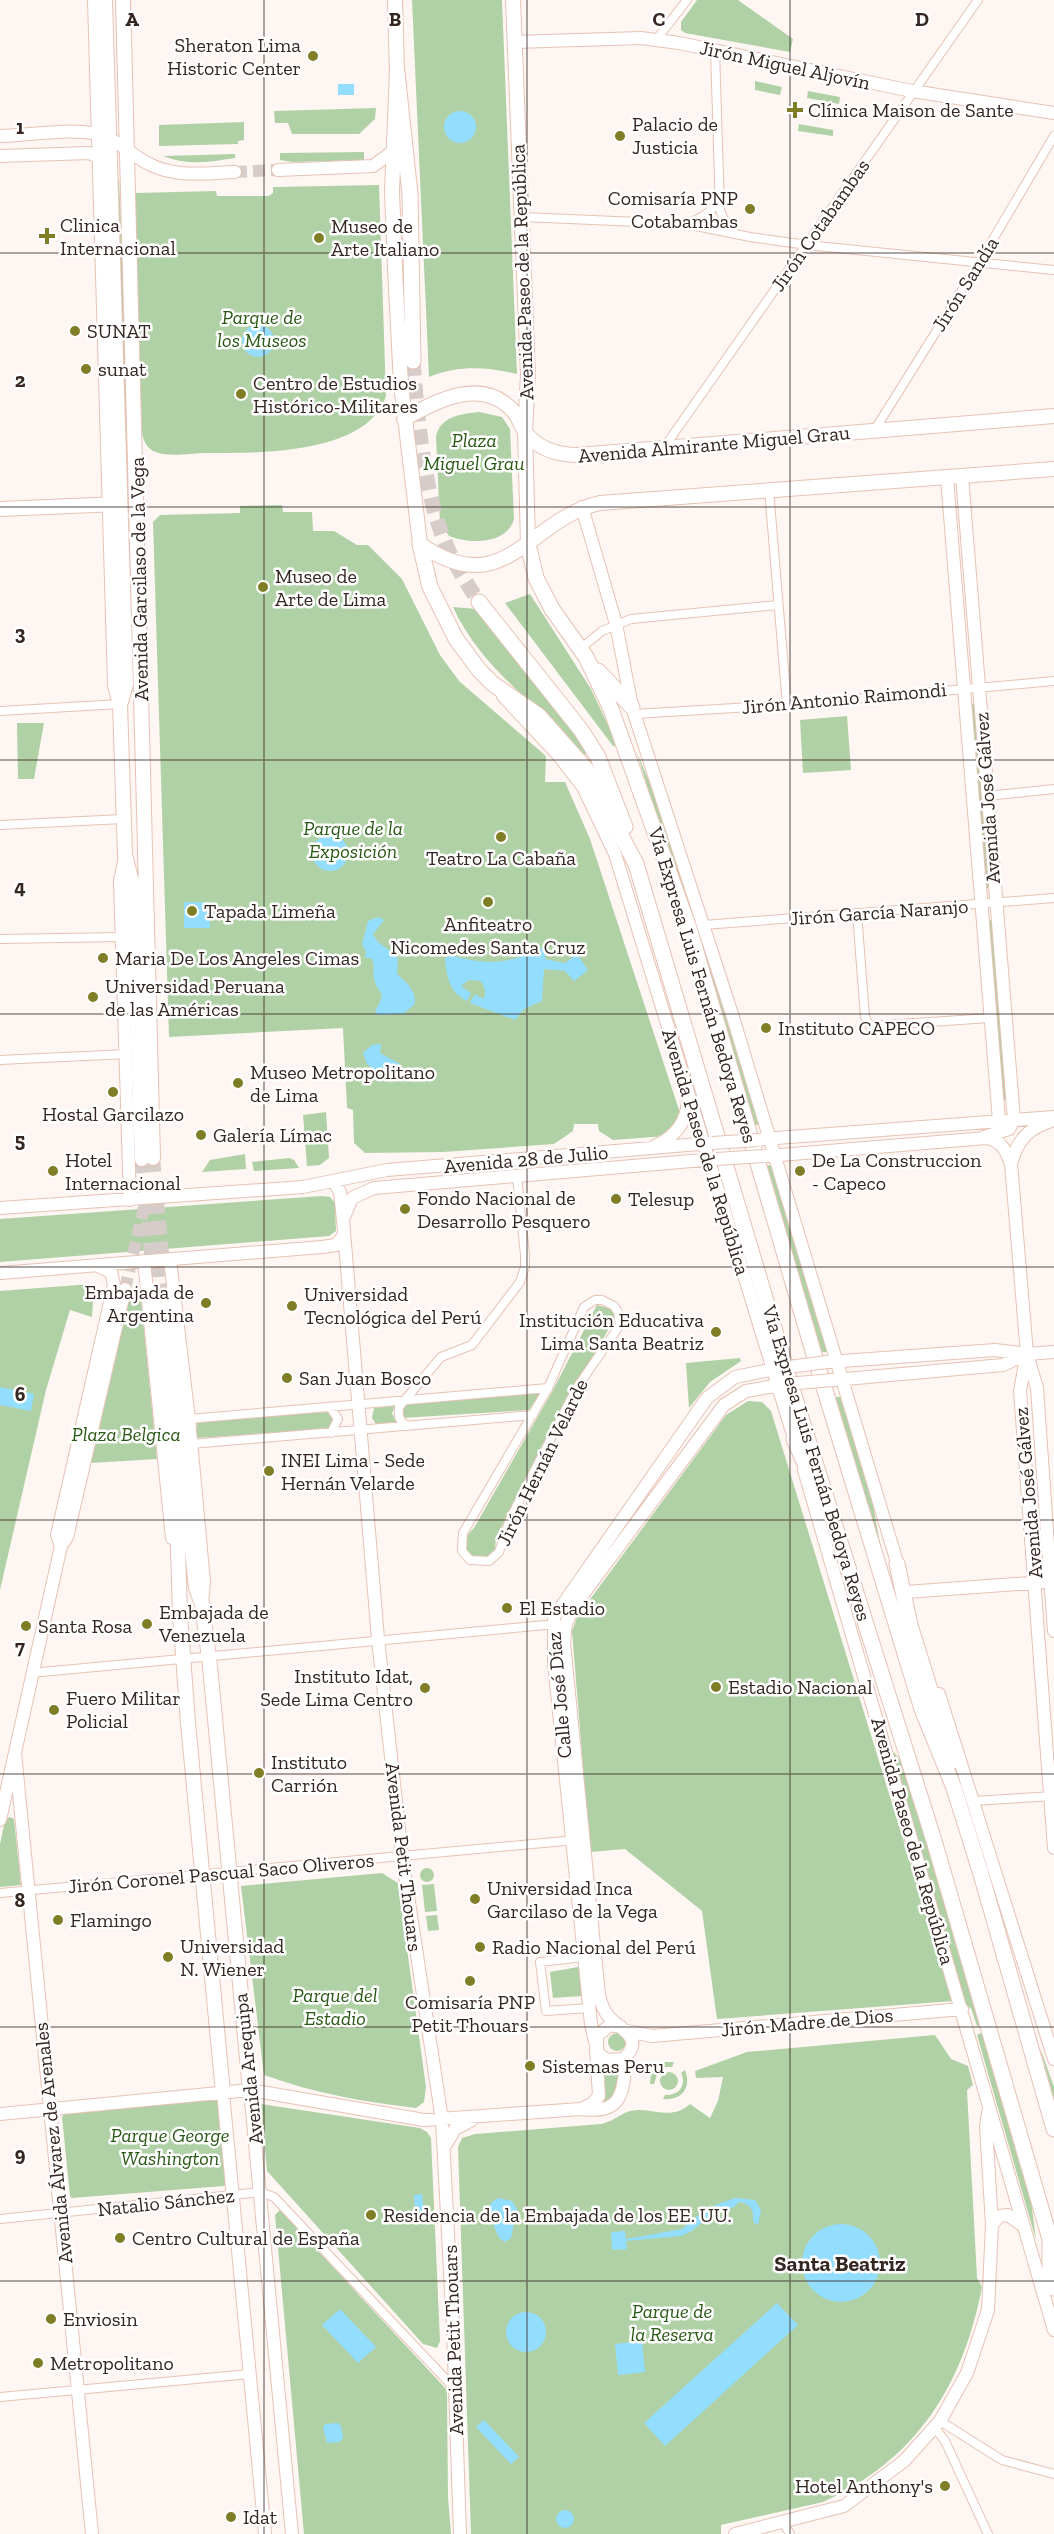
<svg xmlns="http://www.w3.org/2000/svg" width="1054" height="2534" font-family="'Zilla Slab',serif">
<style>
.green{fill:#b0d1a5}
.water{fill:#93ddff}
.lines{fill:none;stroke-linecap:round;stroke-linejoin:round}
.secondary-tunnel{stroke:#d6ccc9;stroke-width:12;stroke-dasharray:12 6;stroke-linecap:butt}
.primary-tunnel{stroke:#d6ccc9;stroke-width:14;stroke-dasharray:14 7;stroke-linecap:butt}
.highway-tunnel{stroke:#d6ccc9;stroke-width:15;stroke-dasharray:15 8;stroke-linecap:butt}
.street-casing{stroke:#e6c2b5;stroke-width:10}
.secondary-casing{stroke:#e6c2b5;stroke-width:14}
.primary-casing{stroke:#e6c2b5;stroke-width:16}
.highway-casing{stroke:#e6c2b5;stroke-width:17}
.street{stroke:#fff;stroke-width:8}
.secondary{stroke:#fff;stroke-width:12}
.primary{stroke:#fff;stroke-width:14}
.highway{stroke:#fff;stroke-width:15}
.secondary-bridge-casing{stroke:#e6c2b5;stroke-width:14;stroke-linecap:butt}
.secondary-bridge{stroke:#fff;stroke-width:12}
.grid{fill:none;stroke:#342621;stroke-width:1.5;stroke-opacity:0.55}
.poi-dot{fill:#7f7d25;stroke:#fff;stroke-width:2}
.labels{text-anchor:middle;dominant-baseline:central;stroke-width:5;stroke-linejoin:round;paint-order:stroke}
.poi-label{font-size:20px;fill:#342621;stroke:#fff;text-anchor:start}
.street-label{font-size:20px;fill:#342621;stroke:#fff}
.park-label{font-size:20px;font-style:italic;fill:#285813;stroke:#fff}
.quarter-label{font-size:22px;font-weight:bold;fill:#342621;stroke:#fff}
.grid-label{font-size:20px;text-anchor:middle;font-weight:bold;fill:#342621;stroke:#fff;stroke-width:5;stroke-linejoin:round;paint-order:stroke}
</style>
<rect width="100%" height="100%" fill="#fef6f3"/>
<path class="green" d="M412 0H502L517 374C486 367 459 365 429 377Z
M697 0H738L793 39 790 52 685 33 681 30V22Z
M755 81 782 87 780 95 755 90Z
M808 91 840 97 839 104 807 98Z
M376 108 375 119 359 134H292L288 123H275L274 111Z
M244 122V140L238 141V144L159 146V125Z
M799 124 833 130V136L798 131Z
M364 152V160L293 162 280 160V153Z
M235 154V158C209 162 189 166 163 156Z
M115 181H119L131 451H127Z
M379 185 386 396C367 455 257 453 208 453 192 453 167 458 153 451 146 447 143 440 142 432L135 193 216 191 217 196H269L273 193V187Z
M479 412 502 417 510 429 514 519C507 545 469 544 449 536L440 523 436 437C440 416 461 414 479 412Z
M282 505 283 512H312L313 531H334L357 545H368L402 579 440 655 459 681 546 756 545 782H565L590 839 681 1116 666 1136 613 1140 599 1131 598 1124H574L573 1131 554 1144 443 1152 365 1153 354 1143 353 1110 347 1108 343 1028 169 1037 153 522 160 515 240 513V506Z
M530 594 591 689 618 746H613L505 603Z
M453 607 477 609 588 752 584 756C538 703 483 672 453 607Z
M970 704H975L990 888 985 889Z
M847 716 851 770 803 773 800 720Z
M17 723H44L34 779H18Z
M637 753 661 809 759 1125H752Z
M992 920 1007 1100H1002L987 921Z
M326 1112 329 1158 320 1165 307 1166 303 1115Z
M245 1154 246 1169 202 1172 210 1160Z
M289 1158 294 1160 299 1168 254 1171 252 1162Z
M772 1165 829 1352H820L764 1166Z
M322 1196 330 1197 335 1203 336 1231 329 1236 0 1262V1219Z
M91 1284 94 1286 92 1317 70 1310 46 1390 0 1590V1291Z
M131 1290H140L157 1459 90 1463Z
M597 1305 611 1309 615 1317 496 1537 495 1550 486 1558 471 1556C462 1545 464 1537 474 1528L553 1390Z
M740 1358 741 1361 710 1382 689 1408 686 1363Z
M540 1393 529 1410 402 1418 403 1406 408 1404Z
M833 1397H843L873 1505 880 1544Z
M748 1401 762 1402 771 1411 953 2001 717 2019 702 1911 625 1849 590 1852 572 1631 577 1617 726 1415Z
M395 1406 392 1413 396 1422 376 1424 372 1418 374 1408Z
M325 1412 332 1413 333 1425 327 1429 197 1438V1421Z
M894 1752 904 1765 981 2025 977 2026 971 2008 966 2007 893 1758Z
M10 1817 14 1819 21 1885 0 1887V1844L5 1820Z
M420 1875a7 7 0 1 1 14 0a7 7 0 1 1-14 0Z
M382 1873 398 1883 426 2087 424 2102 416 2108C363 2102 314 2093 264 2075L241 1886Z
M434 1884 437 1911 425 1912 422 1885Z
M437 1915 439 1930 428 1931 426 1916Z
M578 1967 580 1969 582 1996 553 1998 550 1972Z
M985 2031 1029 2184 1036 2240 977 2035Z
M608 2042a9 9 0 1 1 18 0a9 9 0 1 1-18 0Z
M935 2035 951 2059 968 2066 973 2085 967 2090 977 2278 982 2287C963 2386 916 2460 823 2502L721 2525V2534H471L458 2147 462 2138 475 2134 601 2124C611 2122 618 2116 627 2112 650 2104 669 2123 690 2104L710 2118 718 2101 723 2077 696 2078 695 2071 747 2052Z
M1040 2047 1054 2087V2102Z
M663 2062H674L672 2067H665L658 2071 654 2084H650L651 2073Z
M601 2063 612 2068 622 2065C619 2083 618 2098 599 2105L605 2089Z
M685 2070C692 2087 682 2101 663 2099L665 2095C678 2096 687 2086 681 2073Z
M660 2081a9 9 0 1 1 18 0a9 9 0 1 1-18 0Z
M215 2097 220 2099 228 2182 224 2186 72 2198 70 2196 62 2117 65 2113Z
M261 2104 420 2128 427 2132 431 2138 440 2341 437 2348 423 2344 267 2171Z
M280 2210 447 2390 448 2497 451 2534H304L275 2215Z"/>
<path class="water" d="M338 84H354V95H338Z
M444 127a16 16 0 1 1 32 0a16 16 0 1 1-32 0Z
M242 341a16 16 0 1 1 32 0a16 16 0 1 1-32 0Z
M312 853a18 18 0 1 1 36 0a18 18 0 1 1-36 0Z
M184 902H210V928H184Z
M378 917 384 920 373 934C380 948 390 947 398 959L397 974C406 982 416 990 415 1004L403 1014 378 1015 375 1011C389 987 377 996 374 978 372 971 376 965 371 958H365L366 952 362 944 368 921Z
M546 946 545 959 565 963 577 954 588 970 574 981 565 971 544 969 542 1001 524 1009 515 1020 470 1003 475 994 483 999C487 993 485 986 480 981L469 980 461 986 471 993 467 1001C449 992 447 977 445 959L450 955C487 966 511 964 546 946Z
M381 1044 380 1053 400 1064 395 1070 390 1068 379 1073 367 1064 363 1053 372 1045Z
M0 1387 34 1394 31 1411 0 1405Z
M422 2194 424 2211H415L414 2195Z
M498 2198 512 2201 517 2209 511 2238 505 2242 499 2238 488 2212 491 2203Z
M735 2198 755 2200 761 2210 758 2225 753 2222C754 2211 752 2204 739 2202L734 2207 713 2213 692 2231 681 2236 626 2241 627 2249 612 2250 611 2232 625 2231 626 2239 682 2229 707 2208Z
M802 2263a39 39 0 1 1 78 0a39 39 0 1 1-78 0Z
M777 2303 798 2325 665 2446 644 2423Z
M340 2309 376 2347 358 2363 322 2325Z
M506 2332a20 20 0 1 1 40 0a20 20 0 1 1-40 0Z
M642 2341 645 2372 618 2375 615 2344Z
M484 2420 519 2457 511 2464 476 2427Z
M338 2423 341 2426 343 2438 340 2442 327 2443 323 2428 325 2424Z
M556 2519a9 9 0 1 1 18 0a9 9 0 1 1-18 0Z"/>
<g class="lines">
<path class="secondary-tunnel" d="M235 172 278 170
M125 1289 145 1203"/>
<path class="primary-tunnel" d="M153 1158 167 1306
M142 1159 156 1305"/>
<path class="highway-tunnel" d="M413 361C417 413 423 480 440 529 449 556 464 579 479 602"/>
<defs>
<path id="street" d="M656 40 687 0
M715 50 720 210 729 232
M522 217 686 224 750 237 807 245 1054 270
M688 223C702 218 712 212 719 199
M874 431 979 263 1054 136
M663 449 978 0
M769 490 787 705
M580 649 602 631 631 619 778 605
M0 711 120 704
M634 714 787 705 1054 681
M987 796 1054 789
M0 825 123 819
M857 913 865 1017 870 1026 990 1018
M704 925 1054 898
M0 939 124 937
M0 1060 127 1054
M595 1300H602L614 1306 618 1312 620 1325 576 1389 510 1519 499 1552 489 1561 470 1560 462 1551 463 1533 548 1388 584 1307Z
M330 1407 338 1419 331 1433
M189 1419 548 1388
M407 1426C399 1421 398 1416 399 1407L441 1357 472 1345 520 1282 525 1267V1255L517 1176
M191 1444 533 1415
M31 1673 557 1624
M973 1801 1054 1796
M0 1893 576 1840
M584 1957 540 1962 546 2011 590 2008
M0 2219 260 2192 274 2197 455 2389
M0 2397 250 2374
M940 2421 1002 2460 1054 2474
M935 2428 945 2441 988 2534
M783 2522 790 2534"/>
<path id="secondary" d="M515 42 641 38 679 43 912 91 1054 113
M0 136C31 135 67 128 97 134 118 139 130 155 149 164 176 178 206 173 235 172
M0 156 89 153 105 160
M278 170 373 166 392 152
M962 476 1014 1120 1009 1129 984 1137
M947 478 999 1121
M582 507 616 624 632 707 732 1014 900 1572
M503 696 559 756 583 787 615 854 797 1448
M125 857 120 881 130 1200
M763 1139 1054 1117
M655 1146C675 1137 687 1122 688 1100
M768 1156 986 1138C1001 1140 1006 1150 1011 1164L1027 1354 1037 1388 1054 1631
M1011 1164C1017 1141 1028 1128 1051 1121
M334 1182 340 1192 343 1220 378 1639 402 1856 442 2120 453 2328 460 2534
M0 1208 303 1187 387 1170 711 1143
M344 1217 352 1198 374 1188 715 1159
M170 1260 189 1419 204 1582 202 1604
M144 1261 172 1538
M0 1273 322 1247 336 1245 344 1235
M149 1306 154 1295 169 1294 175 1303
M1026 1358 1020 1391 1054 1848
M828 1362 995 1350 1027 1354 1054 1352
M834 1380 1003 1365 1026 1354
M804 1470 1054 2330
M61 1546 57 1535 114 1285 111 1272 98 1266
M906 1592 1044 1582
M939 1694 1054 2059
M15 1753 92 2534
M0 1820 61 1546 67 1537 125 1289
M621 2027 610 2025 597 2036V2052L606 2060 623 2059C646 2039 621 2030 609 2017 603 2010 601 2004 599 1995L564 1643 566 1623 575 1605 724 1405 746 1391 786 1384
M627 2031 652 2036 962 2009
M595 2041 591 2024 554 1663V1617L707 1398 735 1377 780 1368
M250 2090 292 2534
M223 2093 265 2534
M581 2109 593 2103 599 2096 596 2048
M0 2114 250 2090 424 2120 581 2109C625 2115 622 2091 627 2055
M444 2147 455 2129 472 2120
M992 2225 999 2216 1008 2215 1022 2225
M735 2534 844 2506 904 2461 940 2421 967 2373 988 2310 992 2225 986 2126 989 2108"/>
<path id="primary" d="M95 0 115 685 120 704 125 855 132 882 142 1159
M105 0 126 684 121 702
M123 0 153 1158
M395 0 397 73 392 191 395 269 401 384 420 544C505 604 528 519 600 503L1054 469
M513 0 528 374 525 431 528 544
M404 419C437 400 483 376 514 412 519 418 521 426 525 432 538 449 558 455 578 455L1054 416
M0 509 118 504
M167 1306 196 1588 202 1604 210 1666 250 2090
M156 1307 177 1517 180 1614 188 1723 223 2093"/>
<path id="highway" d="M397 73 410 194 413 361
M420 544 430 587 456 639 479 670 493 684 539 716 586 769 636 864 796 1402 935 1844 1054 2253
M528 544 536 578 552 609 586 657 611 709 690 931 813 1351 922 1709 954 1788 981 1874 1054 2129
M479 602 581 730 598 757 625 827
M598 671 632 707
M794 1439 811 1477
M897 1564 910 1625 952 1761
M1050 2243V2275L1054 2288"/>
</defs>
<use href="#street" class="street-casing"/>
<use href="#secondary" class="secondary-casing"/>
<use href="#primary" class="primary-casing"/>
<use href="#highway" class="highway-casing"/>
<use href="#street" class="street"/>
<use href="#secondary" class="secondary"/>
<use href="#primary" class="primary"/>
<use href="#highway" class="highway"/>
<defs>
<path id="secondary-bridge" d="M712 1143 759 1140
M716 1159 764 1156
M781 1368 827 1362
M786 1384 833 1380"/>
</defs>
<use href="#secondary-bridge" class="secondary-bridge-casing"/>
<use href="#secondary-bridge" class="secondary-bridge"/>
</g>
<path class="grid" d="M264 0V2534M527 0V2534M790 0V2534M0 253H1054M0 507H1054M0 760H1054M0 1014H1054M0 1267H1054M0 1520H1054M0 1774H1054M0 2027H1054M0 2281H1054"/>
<g class="poi-dot">
<circle cx="313" cy="56" r="6"/>
<path d="M792 101h6v6h6v6h-6v6h-6v-6h-6v-6h6z"/>
<circle cx="620" cy="136" r="6"/>
<circle cx="750" cy="209" r="6"/>
<path d="M44 227h6v6h6v6h-6v6h-6v-6h-6v-6h6z"/>
<circle cx="319" cy="238" r="6"/>
<circle cx="75" cy="331" r="6"/>
<circle cx="86" cy="369" r="6"/>
<circle cx="241" cy="394" r="6"/>
<circle cx="263" cy="587" r="6"/>
<circle cx="501" cy="837" r="6"/>
<circle cx="488" cy="902" r="6"/>
<circle cx="192" cy="911" r="6"/>
<circle cx="103" cy="958" r="6"/>
<circle cx="93" cy="997" r="6"/>
<circle cx="766" cy="1028" r="6"/>
<circle cx="238" cy="1083" r="6"/>
<circle cx="113" cy="1092" r="6"/>
<circle cx="201" cy="1135" r="6"/>
<circle cx="53" cy="1171" r="6"/>
<circle cx="800" cy="1171" r="6"/>
<circle cx="616" cy="1199" r="6"/>
<circle cx="405" cy="1209" r="6"/>
<circle cx="206" cy="1303" r="6"/>
<circle cx="292" cy="1306" r="6"/>
<circle cx="716" cy="1332" r="6"/>
<circle cx="287" cy="1378" r="6"/>
<circle cx="269" cy="1471" r="6"/>
<circle cx="507" cy="1608" r="6"/>
<circle cx="147" cy="1624" r="6"/>
<circle cx="26" cy="1626" r="6"/>
<circle cx="716" cy="1687" r="6"/>
<circle cx="425" cy="1688" r="6"/>
<circle cx="54" cy="1710" r="6"/>
<circle cx="259" cy="1773" r="6"/>
<circle cx="475" cy="1899" r="6"/>
<circle cx="58" cy="1920" r="6"/>
<circle cx="480" cy="1947" r="6"/>
<circle cx="168" cy="1957" r="6"/>
<circle cx="470" cy="1981" r="6"/>
<circle cx="530" cy="2066" r="6"/>
<circle cx="371" cy="2215" r="6"/>
<circle cx="120" cy="2238" r="6"/>
<circle cx="51" cy="2319" r="6"/>
<circle cx="38" cy="2363" r="6"/>
<circle cx="945" cy="2486" r="6"/>
<circle cx="231" cy="2517" r="6"/>
</g>
<g class="labels">
<g class="poi-label">
<text x="301" y="45" text-anchor="end">Sheraton Lima<tspan x="301" dy="23">Historic Center</tspan></text>
<text x="808" y="110">Clínica Maison de Sante</text>
<text x="632" y="124">Palacio de<tspan x="632" dy="23">Justicia</tspan></text>
<text x="738" y="198" text-anchor="end">Comisaría PNP<tspan x="738" dy="23">Cotabambas</tspan></text>
<text x="60" y="225">Clinica<tspan x="60" dy="23">Internacional</tspan></text>
<text x="331" y="226">Museo de<tspan x="331" dy="23">Arte Italiano</tspan></text>
<text x="87" y="331">SUNAT</text>
<text x="98" y="369">sunat</text>
<text x="253" y="383">Centro de Estudios<tspan x="253" dy="23">Histórico-Militares</tspan></text>
<text x="275" y="576">Museo de<tspan x="275" dy="23">Arte de Lima</tspan></text>
<text x="501" y="858" text-anchor="middle">Teatro La Cabaña</text>
<text x="204" y="911">Tapada Limeña</text>
<text x="488" y="924" text-anchor="middle">Anfiteatro<tspan x="488" dy="23">Nicomedes Santa Cruz</tspan></text>
<text x="115" y="958">Maria De Los Angeles Cimas</text>
<text x="105" y="986">Universidad Peruana<tspan x="105" dy="23">de las Américas</tspan></text>
<text x="778" y="1028">Instituto CAPECO</text>
<text x="250" y="1072">Museo Metropolitano<tspan x="250" dy="23">de Lima</tspan></text>
<text x="113" y="1114" text-anchor="middle">Hostal Garcilazo</text>
<text x="213" y="1135">Galería Límac</text>
<text x="65" y="1160">Hotel<tspan x="65" dy="23">Internacional</tspan></text>
<text x="812" y="1160">De La Construccion<tspan x="812" dy="23">- Capeco</tspan></text>
<text x="417" y="1198">Fondo Nacional de<tspan x="417" dy="23">Desarrollo Pesquero</tspan></text>
<text x="628" y="1199">Telesup</text>
<text x="194" y="1292" text-anchor="end">Embajada de<tspan x="194" dy="23">Argentina</tspan></text>
<text x="304" y="1294">Universidad<tspan x="304" dy="23">Tecnológica del Perú</tspan></text>
<text x="704" y="1320" text-anchor="end">Institución Educativa<tspan x="704" dy="23">Lima Santa Beatriz</tspan></text>
<text x="299" y="1378">San Juan Bosco</text>
<text x="281" y="1460">INEI Lima - Sede<tspan x="281" dy="23">Hernán Velarde</tspan></text>
<text x="519" y="1608">El Estadio</text>
<text x="159" y="1612">Embajada de<tspan x="159" dy="23">Venezuela</tspan></text>
<text x="38" y="1626">Santa Rosa</text>
<text x="413" y="1676" text-anchor="end">Instituto Idat,<tspan x="413" dy="23">Sede Lima Centro</tspan></text>
<text x="728" y="1687">Estadio Nacional</text>
<text x="66" y="1698">Fuero Militar<tspan x="66" dy="23">Policial</tspan></text>
<text x="271" y="1762">Instituto<tspan x="271" dy="23">Carrión</tspan></text>
<text x="487" y="1888">Universidad Inca<tspan x="487" dy="23">Garcilaso de la Vega</tspan></text>
<text x="70" y="1920">Flamingo</text>
<text x="180" y="1946">Universidad<tspan x="180" dy="23">N. Wiener</tspan></text>
<text x="492" y="1947">Radio Nacional del Perú</text>
<text x="470" y="2002" text-anchor="middle">Comisaría PNP<tspan x="470" dy="23">Petit Thouars</tspan></text>
<text x="542" y="2066">Sistemas Peru</text>
<text x="383" y="2215">Residencia de la Embajada de los EE. UU.</text>
<text x="132" y="2238">Centro Cultural de España</text>
<text x="63" y="2319">Enviosin</text>
<text x="50" y="2363">Metropolitano</text>
<text x="933" y="2486" text-anchor="end">Hotel Anthony's</text>
<text x="243" y="2517">Idat</text>
</g>
<g class="street-label">
<text transform="translate(785 65) rotate(12)">Jirón Miguel Aljovín</text>
<text transform="translate(820 225) rotate(-55)">Jirón Cotabambas</text>
<text transform="translate(522 272) rotate(-92)">Avenida Paseo de la República</text>
<text transform="translate(965 284) rotate(-58)">Jirón Sandía</text>
<text transform="translate(714 444) rotate(-5)">Avenida Almirante Miguel Grau</text>
<text transform="translate(139 579) rotate(-91)">Avenida Garcilaso de la Vega</text>
<text transform="translate(844 698) rotate(-5)">Jirón Antonio Raimondi</text>
<text transform="translate(987 798) rotate(-94)">Avenida José Gálvez</text>
<text transform="translate(879 912) rotate(-4)">Jirón García Naranjo</text>
<text transform="translate(703 985) rotate(73)">Vía Expresa Luis Fernán Bedoya Reyes</text>
<text transform="translate(706 1152) rotate(73)">Avenida Paseo de la República</text>
<text transform="translate(526 1159) rotate(-5)">Avenida 28 de Julio</text>
<text transform="translate(542 1462) rotate(-64)">Jirón Hernán Velarde</text>
<text transform="translate(817 1463) rotate(73)">Vía Expresa Luis Fernán Bedoya Reyes</text>
<text transform="translate(1028 1493) rotate(-95)">Avenida José Gálvez</text>
<text transform="translate(559 1695) rotate(-95)">Calle José Díaz</text>
<text transform="translate(913 1841) rotate(74)">Avenida Paseo de la República</text>
<text transform="translate(404 1857) rotate(83)">Avenida Petit Thouars</text>
<text transform="translate(221 1873) rotate(-5)">Jirón Coronel Pascual Saco Oliveros</text>
<text transform="translate(807 2022) rotate(-5)">Jirón Madre de Dios</text>
<text transform="translate(248 2069) rotate(-96)">Avenida Arequipa</text>
<text transform="translate(53 2143) rotate(-96)">Avenida Álvarez de Arenales</text>
<text transform="translate(166 2202) rotate(-6)">Natalio Sánchez</text>
<text transform="translate(453 2340) rotate(-92)">Avenida Petit Thouars</text>
</g>
<g class="park-label">
<text x="262" y="317">Parque de<tspan x="262" dy="23">los Museos</tspan></text>
<text x="474" y="440">Plaza<tspan x="474" dy="23">Miguel Grau</tspan></text>
<text x="353" y="828">Parque de la<tspan x="353" dy="23">Exposición</tspan></text>
<text x="126" y="1434">Plaza Belgica</text>
<text x="335" y="1995">Parque del<tspan x="335" dy="23">Estadio</tspan></text>
<text x="170" y="2135">Parque George<tspan x="170" dy="23">Washington</tspan></text>
<text x="672" y="2311">Parque de<tspan x="672" dy="23">la Reserva</tspan></text>
</g>
<g class="quarter-label">
<text x="840" y="2263">Santa Beatriz</text>
</g>
</g>
<g class="grid-label">
<text x="132" y="26">A</text>
<text x="395" y="26">B</text>
<text x="659" y="26">C</text>
<text x="922" y="26">D</text>
<text x="20" y="134">1</text>
<text x="20" y="387">2</text>
<text x="20" y="640">3</text>
<text x="20" y="894">4</text>
<text x="20" y="1147">5</text>
<text x="20" y="1401">6</text>
<text x="20" y="1654">7</text>
<text x="20" y="1907">8</text>
<text x="20" y="2161">9</text>
</g>
</svg>
